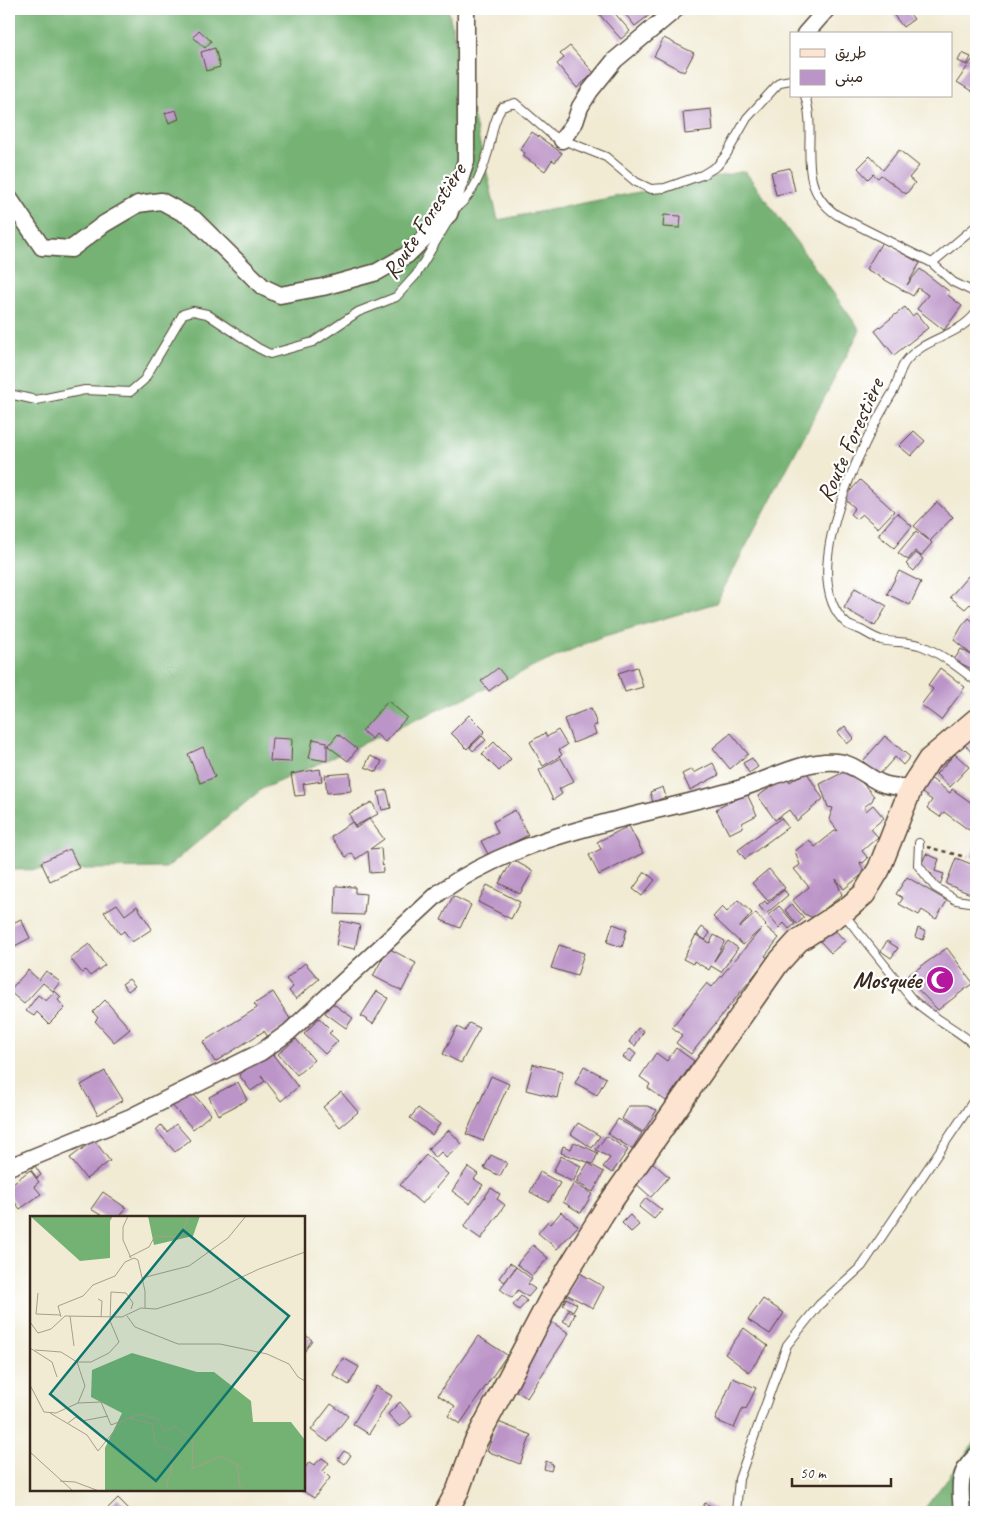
<svg xmlns="http://www.w3.org/2000/svg" width="985" height="1521" font-family="Caveat,'Playpen Sans Arabic',sans-serif">
<style>
.forest{fill:#74b273;stroke:#586e48}
.building{fill:#bc95c8}
.lines{fill:none;stroke-linecap:round;stroke-linejoin:round}
.lane-casing{stroke:#564739;stroke-width:10}
.street-casing{stroke:#564739;stroke-width:19}
.secondary-casing{stroke:#564739;stroke-width:25}
.path{stroke:#564739;stroke-width:2.5;stroke-dasharray:4 4;stroke-linecap:butt}
.lane{stroke:#fff;stroke-width:8}
.street{stroke:#fff;stroke-width:16}
.secondary{stroke:#fde4d0;stroke-width:22}
.labels{text-anchor:middle;dominant-baseline:central;stroke-width:4.5;stroke-linejoin:round;paint-order:stroke}
.street-label{font-size:24px;fill:#3b2a1e;stroke:#fff}
.poi-label{font-size:24px;font-weight:bold;fill:#3b2a1e;stroke:#fff;text-anchor:end}
.inset-road{fill:none;stroke:#a89e8b;stroke-width:1}
.view{fill:#0f766e;fill-opacity:0.15;stroke:#0f766e;stroke-width:2.5}
.inset-edge{fill:none;stroke:#3b2a1e;stroke-width:2.5}
</style>
<rect width="100%" height="100%" fill="#fff"/>
<filter id="ink" filterUnits="userSpaceOnUse"><feTurbulence type="fractalNoise" baseFrequency=".02" numOctaves="2"/><feDisplacementMap in="SourceGraphic" scale="10" xChannelSelector="R" yChannelSelector="G"/><feConvolveMatrix kernelMatrix="1 2 1 2 8 2 1 2 1" color-interpolation-filters="sRGB"/></filter>
<filter id="wash" filterUnits="userSpaceOnUse"><feTurbulence type="fractalNoise" baseFrequency=".0096" numOctaves="4" result="noise"/><feDisplacementMap in="SourceGraphic" scale="20" xChannelSelector="R" yChannelSelector="G"/><feGaussianBlur stdDeviation="1.12" result="paint"/><feColorMatrix in="noise" values="0 0 0 0 0 0 0 0 0 0 0 0 0 0 0 0 0 1.4 0 .05"/><feComposite in="paint" operator="in"/></filter>
<g filter="url(#wash)">
<rect width="100%" height="100%" fill="#f1ebd4"/>
<path class="forest" d="M9 9H448L498 220 745 171 860 330 716 603 598 638 262 789 166 868 9 870Z
M976 1441V1512H922Z"/>
<g id="blocks">
<path class="building" d="M606 9H611L630 31 621 39 599 14Z
M621 9H646L651 14 635 26Z
M889 9H906L914 19 903 27Z
M199 30 211 41 205 48 193 37Z
M664 38 694 53 684 72 654 56Z
M570 46 594 73 577 88 557 64 564 58 560 54Z
M215 48 220 67 206 71 201 52Z
M962 53 971 57 967 65 958 61Z
M972 60 976 63V94L957 82Z
M711 109 713 131 685 134 683 112Z
M176 110 179 119 169 123 165 113Z
M532 132 562 153 555 162 552 160 545 171 523 156 525 153 520 150Z
M899 150 919 166 909 178 915 183 906 194 881 175 878 178 873 174 868 179 858 168 870 156 883 170Z
M790 168 795 191 776 195 771 172Z
M664 215 681 216 680 228 663 227Z
M882 242 920 263 907 285 920 269 950 292 948 295 962 306 944 330 917 309 928 295 918 288 913 296 866 269Z
M905 307 912 316 916 313 928 328 894 355 875 331Z
M914 431 925 441 911 456 899 446Z
M860 480 894 511 878 528 862 514 856 519 850 514 855 508 844 498Z
M937 502 953 517 930 541 932 543 921 556 915 551 908 560 898 553 916 531 929 540 914 526Z
M897 513 912 526 894 548 878 535Z
M916 553 923 559 914 571 906 564Z
M899 571 921 582 910 605 887 594Z
M968 576 976 583V610L970 604 965 609 950 597Z
M855 588 887 606 875 626 844 608Z
M969 618 976 624V649L973 652 976 655V665L974 670 954 660 961 649 973 656 954 640 962 626Z
M637 667 643 687 625 692 618 673Z
M498 668 506 678 489 691 481 681Z
M940 668 965 687 941 720 921 705 933 689 928 685Z
M388 701 407 717 385 742 376 734 372 739 362 731Z
M591 708 597 725 593 726 596 734 573 743 564 719Z
M469 715 485 731 467 749 451 733Z
M976 722V758L958 736Z
M845 726 854 738 847 744 838 732Z
M558 730 567 745 559 750 562 755 543 766 530 742 545 733 547 737Z
M731 733 748 754 730 769 713 748Z
M338 734 357 749 348 761 328 746Z
M482 736 486 740 473 751 470 747Z
M885 736 910 757 903 765 895 757 879 775 863 761Z
M272 738 292 739 291 762 270 761Z
M313 739 327 742V761L309 758Z
M494 742 511 759 499 771 482 754Z
M203 747 215 777 200 783 188 754Z
M955 754 969 767 950 787 936 774Z
M370 756 382 761 377 772 365 767Z
M561 758 574 781 559 789 562 794 553 800 539 770Z
M752 758 758 767 749 773 743 763Z
M713 763 719 775 690 790 682 774 692 769 694 773Z
M320 769 322 781 303 784 305 795 295 796 291 774Z
M850 769 874 796 872 801 864 807 866 811 873 805 884 818 871 829 878 837 862 851 868 858 863 863 860 862 864 873 844 889 836 879 842 895 814 918 804 914 793 900 809 887 794 869 800 865 795 851 809 840 815 847 836 830 838 831 829 819 833 808 828 807 820 784Z
M806 771 823 799 797 821 789 810 775 820 758 796 786 777 790 782Z
M350 773 351 791 327 793 325 775Z
M929 777 950 793 952 789 976 806V821L969 830 944 812 940 817 927 808 932 800 919 791Z
M663 787 666 797 653 802 650 792Z
M387 790 391 808 382 810 378 792Z
M747 794 757 815 742 823 743 827 729 834 716 809Z
M372 802 378 814 355 826 349 814Z
M515 810 528 835 489 856 481 841 498 833 493 822Z
M781 818 788 827 745 859 738 850Z
M369 819 384 839 370 849 381 848 383 872 370 873 368 851 356 859 352 853 346 857 331 837 352 822 356 828Z
M629 826 643 853 599 875 589 855 601 849 597 842Z
M976 843V861L971 856Z
M70 849 79 868 50 881 41 862Z
M926 854 939 859 935 871 944 874 940 885 929 881 932 874 919 869Z
M956 858 976 866V893L974 892 973 895 946 884Z
M513 860 533 871 520 894 499 883Z
M769 869 785 888 768 901 752 883Z
M645 872 655 880 642 896 633 889Z
M907 877 947 901 936 919 922 910 919 915 899 904 903 898 896 894Z
M487 885 520 902 511 919 478 902Z
M336 886 355 887V893L366 894 364 915 335 914Z
M784 890 788 895 766 914 759 906 765 901 767 904Z
M453 896 471 905 460 928 441 920Z
M738 900 752 913 739 928 756 913 766 925 765 926 779 938 765 956 768 958 691 1054 676 1043 682 1035 672 1027 707 983 712 987 761 929 743 945 713 917 722 907 727 912Z
M117 904 125 915 137 906 152 929 132 942 124 931 120 934 104 912Z
M792 904 804 918 797 924 785 910Z
M779 906 795 924 789 929 784 923 779 928 768 915Z
M21 919 30 938 9 949V925Z
M341 921 360 925 355 949 336 945Z
M613 924 627 929 622 947 607 942Z
M702 927 710 933 705 940 697 934Z
M918 928 926 932 923 940 915 937Z
M834 929 845 941 831 953 820 941Z
M696 935 710 943 714 935 725 941 714 961 728 941 738 948 721 972 711 966 709 970 694 961 693 964 683 959Z
M887 941 898 948 891 958 881 951Z
M89 944 105 965 90 976 85 970 82 973 70 958Z
M559 945 584 953 577 976 551 968Z
M388 948 416 963 402 991 373 976Z
M947 948 973 983 938 1010 906 977Z
M305 963 319 979 296 999 289 991 293 987 286 979Z
M28 970 39 980 46 971 60 982 53 991 43 983 24 1004 9 991Z
M129 979 135 986 128 991 122 984Z
M55 991 61 997 58 1000 65 1008 49 1024 37 1012 34 1016 26 1011 38 995 46 1001Z
M377 991 388 998 373 1024 361 1016Z
M273 992 292 1022 268 1037 264 1031 215 1062 203 1042 257 1008 254 1004Z
M105 1000 130 1029 114 1042 95 1021 98 1018 93 1012Z
M332 1003 353 1018 346 1028 325 1013Z
M319 1018 332 1031 329 1033 338 1041 325 1054 304 1034Z
M469 1023 480 1028 461 1063 443 1054 457 1027 465 1031Z
M638 1028 644 1031 635 1046 629 1042Z
M296 1039 314 1060 297 1075 278 1054Z
M676 1048 694 1061 666 1101 648 1088 650 1084 640 1077 656 1053 667 1061Z
M630 1049 636 1054 630 1062 623 1057Z
M270 1051 298 1087 281 1101 261 1075 265 1081 251 1091 239 1075Z
M533 1064 563 1071 557 1098 526 1090Z
M584 1066 606 1078 597 1095 575 1083Z
M105 1071 123 1100 98 1115 81 1085Z
M491 1076 509 1084 483 1141 466 1134Z
M238 1082 247 1100 218 1115 209 1097Z
M188 1088 211 1114 193 1129 170 1103Z
M341 1092 358 1112 340 1127 323 1107Z
M629 1106H647L657 1110 643 1132 622 1119Z
M418 1108 440 1124 432 1135 410 1118Z
M618 1119 642 1133 632 1149 608 1134Z
M578 1123 600 1136 592 1148 571 1134Z
M176 1124 190 1140 175 1152 156 1130 161 1125 167 1132Z
M449 1130 462 1144 446 1158 441 1152 435 1158 428 1149Z
M606 1136 628 1150 612 1173 603 1167 610 1158 596 1150Z
M94 1140 110 1161 86 1179 70 1158Z
M574 1142 598 1153 593 1164 561 1153 563 1146 571 1149Z
M426 1155 448 1174 422 1204 400 1185Z
M491 1155 507 1163 500 1176 484 1168Z
M561 1156 581 1166 573 1182 553 1172Z
M651 1161 669 1177 651 1197 634 1182Z
M588 1163 604 1172 593 1192 576 1182Z
M35 1166 41 1175 37 1178 31 1170Z
M468 1167 478 1174 474 1179 483 1185 470 1204 452 1191Z
M30 1170 39 1182 34 1186 41 1194 20 1209 9 1194V1186Z
M540 1172 560 1183 549 1202 530 1192Z
M574 1183 592 1194 581 1213 563 1202Z
M491 1188 500 1194 497 1199 505 1205 481 1239 464 1227Z
M103 1192 126 1208 120 1217H104L91 1209Z
M646 1198 662 1210 654 1219 639 1207Z
M561 1212 578 1226 557 1249 538 1233 548 1221 551 1224Z
M630 1215 639 1225 631 1232 622 1223Z
M533 1245 548 1258 532 1276 517 1264Z
M510 1263 516 1267 505 1282 499 1278Z
M516 1267 532 1279 528 1284 535 1289 528 1297 518 1290 512 1298 500 1289Z
M578 1272 604 1287 593 1308 566 1294Z
M521 1296 527 1301 519 1310 513 1305Z
M566 1298 577 1304 573 1311 563 1305Z
M763 1299 784 1313 770 1334 748 1320Z
M568 1311 575 1314 570 1325 563 1321Z
M548 1320 569 1333 527 1398 507 1385Z
M744 1328 768 1346 749 1372 725 1354Z
M304 1334 312 1340 304 1352Z
M478 1336 507 1355 460 1424 448 1416 455 1406 438 1395Z
M343 1358 359 1367 349 1385 333 1375Z
M733 1378 756 1388 746 1409 743 1408 734 1428 715 1420Z
M376 1386 392 1396 369 1434 353 1424Z
M400 1402 412 1416 400 1427 388 1414Z
M331 1404 348 1416 328 1442 311 1430Z
M498 1422 531 1435 520 1464 487 1451Z
M344 1451 351 1455 345 1464 338 1459Z
M322 1458 329 1463 323 1471 330 1478 314 1498 301 1490H304V1470L309 1462 314 1465Z
M546 1461 553 1464 551 1471 544 1469Z
M118 1498 132 1512H104Z
M705 1503 721 1512H699Z"/>
</g>
</g>
<g filter="url(#ink)">
<use href="#blocks" fill-opacity="0" stroke="#564739" stroke-width="1"/>
<g class="lines">
<defs>
<path id="lane" d="M805 96C819 138 792 184 837 215L932 263 953 282 976 293
M452 211C471 199 482 173 488 152 492 136 493 121 502 107L515 103 553 136 606 157 636 182 651 189 665 188 702 175 717 166 726 155 747 118 780 82 791 80
M932 263 976 226
M976 313C956 338 925 337 906 361 898 371 899 382 893 392 864 439 793 577 847 624 851 627 856 628 861 630 867 633 874 638 881 640 894 643 910 641 922 646 942 654 959 668 976 681
M9 394 36 400 85 390 130 392 144 380 183 314 193 311 207 314 258 348 270 354 313 342 358 312 396 297 416 275 447 223
M919 843 918 865 935 887 956 900 976 903
M843 913 911 998C930 1017 956 1028 976 1046
M736 1512 739 1479 787 1345 819 1305 862 1266 976 1097"/>
<path id="street" d="M805 34 827 9
M562 140 575 122 580 107 590 91 615 60 676 9
M9 198 42 247 71 249 104 224 138 204 161 201 194 219 263 287 280 295 323 287 377 272 407 255 449 214 466 161V9
M9 1167 131 1117 261 1052 289 1032 440 892C526 831 637 818 735 790 768 781 803 759 837 762 853 763 867 777 881 783 890 787 902 787 911 788
M962 1512C960 1487 957 1474 976 1456"/>
<path id="secondary" d="M446 1512 458 1490 475 1443 552 1296 605 1210 778 963 798 941 848 908 864 894 879 869 911 788 929 760 976 720"/>
</defs>
<use href="#lane" class="lane-casing"/>
<use href="#street" class="street-casing"/>
<use href="#secondary" class="secondary-casing"/>
<path class="path" d="M927 847 966 857"/>
<use href="#lane" class="lane"/>
<use href="#street" class="street"/>
<use href="#secondary" class="secondary"/>
</g>
</g>
<defs>
<symbol id="mosque-disc" viewBox="-11 -11 22 22"><circle r="9.5" fill="#b5179e" stroke="#fff"/><path d="M3.5-4.9A6 6 0 1 0 3.5 4.9A5 5 0 1 1 3.5-4.9Z" fill="#fff"/></symbol>
</defs>
<g fill-rule="evenodd">
<use href="#mosque-disc" x="924" y="964" width="32" height="32"/>
</g>
<g class="labels">
<g class="street-label">
<text transform="translate(424 221) rotate(-57)">Route Forestière</text>
<text transform="translate(850 440) rotate(-66)">Route Forestière</text>
</g>
<g class="poi-label">
<text x="921" y="980">Mosquée</text>
</g>
</g>
<g transform="translate(30 1216)">
<rect width="275" height="275" fill="#f1ebd4"/>
<path d="M0 0H83L80 5V42L50 45ZM118 0H170L163 20 124 29ZM102 137 167 156H184L221 185 223 206H261L275 224V275H75V232L92 197 61 181 62 154Z" fill="#74b273"/>
<path class="inset-road" d="M98 0 93 11V24L101 42M99 41 119 31 125 20 151 21 158 0M112 62 159 50 198 22 216 0M8 77 6 98 31 99M68 83 72 85 71 101M101 93 103 87 96 77 81 76 80 105 89 126 79 137 61 146H47L55 170 48 187 71 186 81 209 109 198 128 203 134 215 146 211 163 226 162 253 190 240 213 252M40 100 44 130M97 100 105 111 148 128H190L237 138 259 148 268 161 275 165M31 101 28 90 53 80 63 69 85 60 95 46 104 42 108 44 115 75V92M0 106 8 117 21 113 35 100 92 101 111 92 126 93 180 76 229 53 275 36M0 132 22 146 27 161M5 134 31 136 47 146M0 169 14 196 26 197 48 187M20 197 57 219 68 235 93 204M100 202 122 208 126 229 143 234 141 258 137 264 138 275M38 207 46 201 52 205 78 200M0 236 43 275M207 249 210 271 215 275M30 265 45 266 69 275"/>
<path class="view" d="M153 14 259 100 126 265 20 178Z"/>
<rect width="275" height="275" class="inset-edge"/>
</g>
<rect width="985" height="1521" fill="none" stroke="#fff" stroke-width="30"/>
<rect x="790" y="32" width="162" height="65" fill="#ffffff" stroke="#b1aaa5"/>
<rect x="800" y="49" width="25" height="8" fill="#fde4d0" stroke="#b1aaa5"/>
<text x="835" y="58" font-size="15" fill="#3b2a1e">طريق</text>
<rect x="800" y="70" width="25" height="15" fill="#bc95c8" stroke="#b1aaa5"/>
<text x="835" y="82" font-size="15" fill="#3b2a1e">مبنى</text>
<path d="M792 1478v8h99v-8" fill="none" stroke="#3b2a1e" stroke-width="2.5"/>
<text x="800" y="1478" font-size="15" fill="#3b2a1e" stroke="#ffffff" stroke-width="4" paint-order="stroke">50 m</text>
</svg>
